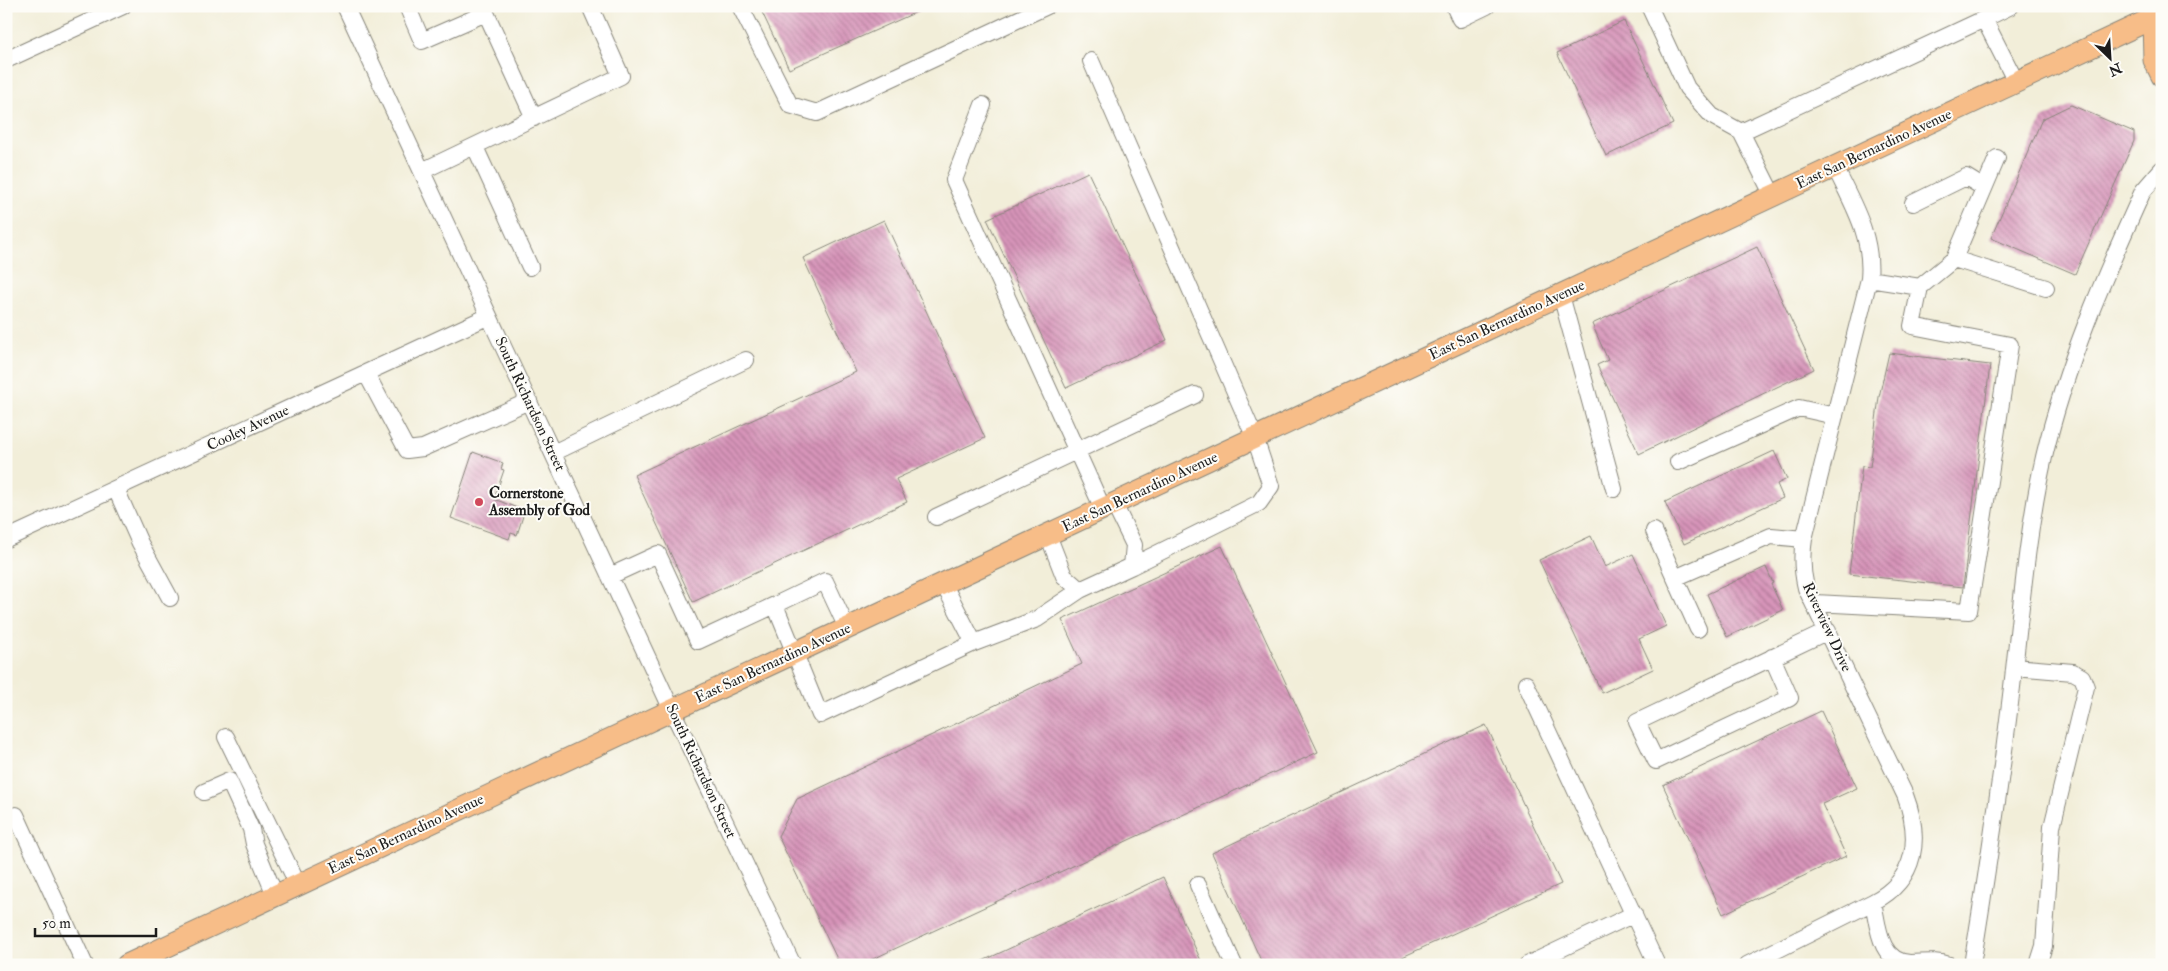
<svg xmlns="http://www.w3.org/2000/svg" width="2168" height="971" font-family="'IM FELL Double Pica',serif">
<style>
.building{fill:url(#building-back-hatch)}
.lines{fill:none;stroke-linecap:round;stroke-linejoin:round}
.minor-casing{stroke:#87857a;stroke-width:18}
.major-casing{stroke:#87857a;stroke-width:23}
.minor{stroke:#fff;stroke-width:16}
.major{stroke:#f7bd88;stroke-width:21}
.poi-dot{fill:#d1495b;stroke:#fdfcf7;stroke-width:2}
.labels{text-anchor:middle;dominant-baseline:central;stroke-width:4;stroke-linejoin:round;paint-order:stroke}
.street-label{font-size:15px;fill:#1c1c1c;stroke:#fdfcf7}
.poi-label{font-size:15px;font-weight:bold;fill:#1c1c1c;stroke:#fdfcf7;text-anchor:start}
</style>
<defs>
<pattern id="building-back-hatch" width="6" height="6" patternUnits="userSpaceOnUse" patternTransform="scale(1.25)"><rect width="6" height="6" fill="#d794b9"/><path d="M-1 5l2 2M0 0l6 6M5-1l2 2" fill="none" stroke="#ae7896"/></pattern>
</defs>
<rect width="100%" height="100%" fill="#fdfcf7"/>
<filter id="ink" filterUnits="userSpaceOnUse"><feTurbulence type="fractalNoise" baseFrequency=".02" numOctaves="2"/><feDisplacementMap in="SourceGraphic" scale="10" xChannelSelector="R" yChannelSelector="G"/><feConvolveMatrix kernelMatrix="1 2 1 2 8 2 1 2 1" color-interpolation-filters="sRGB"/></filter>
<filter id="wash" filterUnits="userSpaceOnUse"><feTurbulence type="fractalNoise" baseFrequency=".0096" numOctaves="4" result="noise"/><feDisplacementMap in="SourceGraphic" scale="20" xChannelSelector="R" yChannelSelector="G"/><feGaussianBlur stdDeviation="1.12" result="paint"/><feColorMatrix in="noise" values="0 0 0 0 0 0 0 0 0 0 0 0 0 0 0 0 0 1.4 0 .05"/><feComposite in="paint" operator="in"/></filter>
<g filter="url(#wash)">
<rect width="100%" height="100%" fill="#f2eed9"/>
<g id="blocks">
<path class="building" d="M759 6H930L789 69Z
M1624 21 1673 124 1606 156 1557 53Z
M2071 105 2134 132V141L2075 274 1991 238 2042 119Z
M1088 172 1167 340 1066 388 987 219Z
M884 220 985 438 896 479 907 502 693 602 634 475 856 372 803 258Z
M1757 247 1814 369 1639 454 1597 365 1608 360 1592 324Z
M1889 353 1990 365 1963 587 1849 574 1862 466 1870 467 1879 397Z
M1774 451 1787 479 1777 484 1783 498 1684 544 1665 502Z
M473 452 503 463 501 469 504 470 494 499 520 509 518 515 523 516 517 535 511 533 509 539 451 518Z
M1591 536 1605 567 1633 554 1666 626 1639 639 1653 669 1602 693 1539 560Z
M1222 546 1318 752 860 965H840L778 836 797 799 1082 664 1062 620Z
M1766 567 1773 583 1771 584 1783 610 1727 637 1707 594Z
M1821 711 1857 788 1822 804 1846 856 1723 914 1663 785Z
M1486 725 1561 884 1385 965H1263L1212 853Z
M1163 877 1203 965H974Z"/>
</g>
</g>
<g filter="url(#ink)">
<use href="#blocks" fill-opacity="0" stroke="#87857a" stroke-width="1"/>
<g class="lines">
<defs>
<path id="minor" d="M345 6 672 710 793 965
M407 6 422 41 486 13 534 118
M740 6 790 105 817 113 1047 6
M1454 6 1460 19 1487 6
M1649 6 1687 88 1712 116 1741 132 1773 196
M2011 6 1984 19 2016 82
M6 60 123 6
M1091 61 1255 438 1271 486 1259 503 1132 566
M983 105 954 180 1103 509
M1741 132 1984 19
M475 147 530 267
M422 171 621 76 590 6
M1913 203 1966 177 1984 188
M1954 259 2046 288
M1869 279 1920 287 1954 259 1997 158
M1561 295 1614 489
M366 373 407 450 423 448 529 401
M553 453 746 360
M1678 462 1799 408 1835 416
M116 489 140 543 170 598
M936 517 1195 395
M1654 531 1675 578
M1048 535 1064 576 1080 590
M6 539 489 316
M610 576 658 554 698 641 775 605 820 715 974 643
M943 583 974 643 1037 619 1080 590 1132 566 1134 545 1114 504
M1815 603 1969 611 2010 345 1912 326 1920 287
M775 605 825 581 847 628
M1698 629 1675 578 1771 536 1804 539
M1772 657 1790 698 1656 761 1637 722 1828 631
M2015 667 2073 672 2082 677 2086 687 2052 827 2044 946 2038 965
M1526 684 1657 965
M226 737 298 885
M204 792 229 781 251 829 254 844 275 895
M16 815 85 965
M1198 885 1234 965
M1873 902C1878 925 1879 962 1910 963 1924 963 1936 960 1949 965
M1527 965 1634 914
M1747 965 1873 902C1918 879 1921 837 1905 795L1806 588C1802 571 1801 557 1804 539L1869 279C1873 236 1853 205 1835 167
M1972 965C1987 873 2001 780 2012 687 2021 611 2027 532 2044 457 2066 364 2104 277 2143 191L2162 169"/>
<path id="major" d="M2153 18 2154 60 2162 76
M127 965 2153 18 2162 17"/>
</defs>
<use href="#minor" class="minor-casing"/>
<use href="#major" class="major-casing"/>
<use href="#minor" class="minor"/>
<use href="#major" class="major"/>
</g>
</g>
<circle class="poi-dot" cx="479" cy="502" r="5"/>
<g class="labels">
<g class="street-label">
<text transform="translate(1874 149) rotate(-25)">East San Bernardino Avenue</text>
<text transform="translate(1507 320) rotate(-25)">East San Bernardino Avenue</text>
<text transform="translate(530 404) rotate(65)">South Richardson Street</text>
<text transform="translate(248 428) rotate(-25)">Cooley Avenue</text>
<text transform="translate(1140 492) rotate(-25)">East San Bernardino Avenue</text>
<text transform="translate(1827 627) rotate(65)">Riverview Drive</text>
<text transform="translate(773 663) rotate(-25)">East San Bernardino Avenue</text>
<text transform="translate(701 771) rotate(65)">South Richardson Street</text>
<text transform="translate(406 834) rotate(-25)">East San Bernardino Avenue</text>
</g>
<g class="poi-label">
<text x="489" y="493">Cornerstone<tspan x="489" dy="17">Assembly of God</tspan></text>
</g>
</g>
<rect width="2168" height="971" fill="none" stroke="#fdfcf7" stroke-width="25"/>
<g transform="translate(2110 58) rotate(155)" stroke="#fdfcf7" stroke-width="4" paint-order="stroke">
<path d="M0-4L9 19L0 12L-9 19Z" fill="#1c1c1c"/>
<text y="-8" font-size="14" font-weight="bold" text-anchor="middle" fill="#1c1c1c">N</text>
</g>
<path d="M35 928v8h121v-8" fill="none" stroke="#1c1c1c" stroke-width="2.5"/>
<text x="42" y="928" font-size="15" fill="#1c1c1c" stroke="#fdfcf7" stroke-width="4" paint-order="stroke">50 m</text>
</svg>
